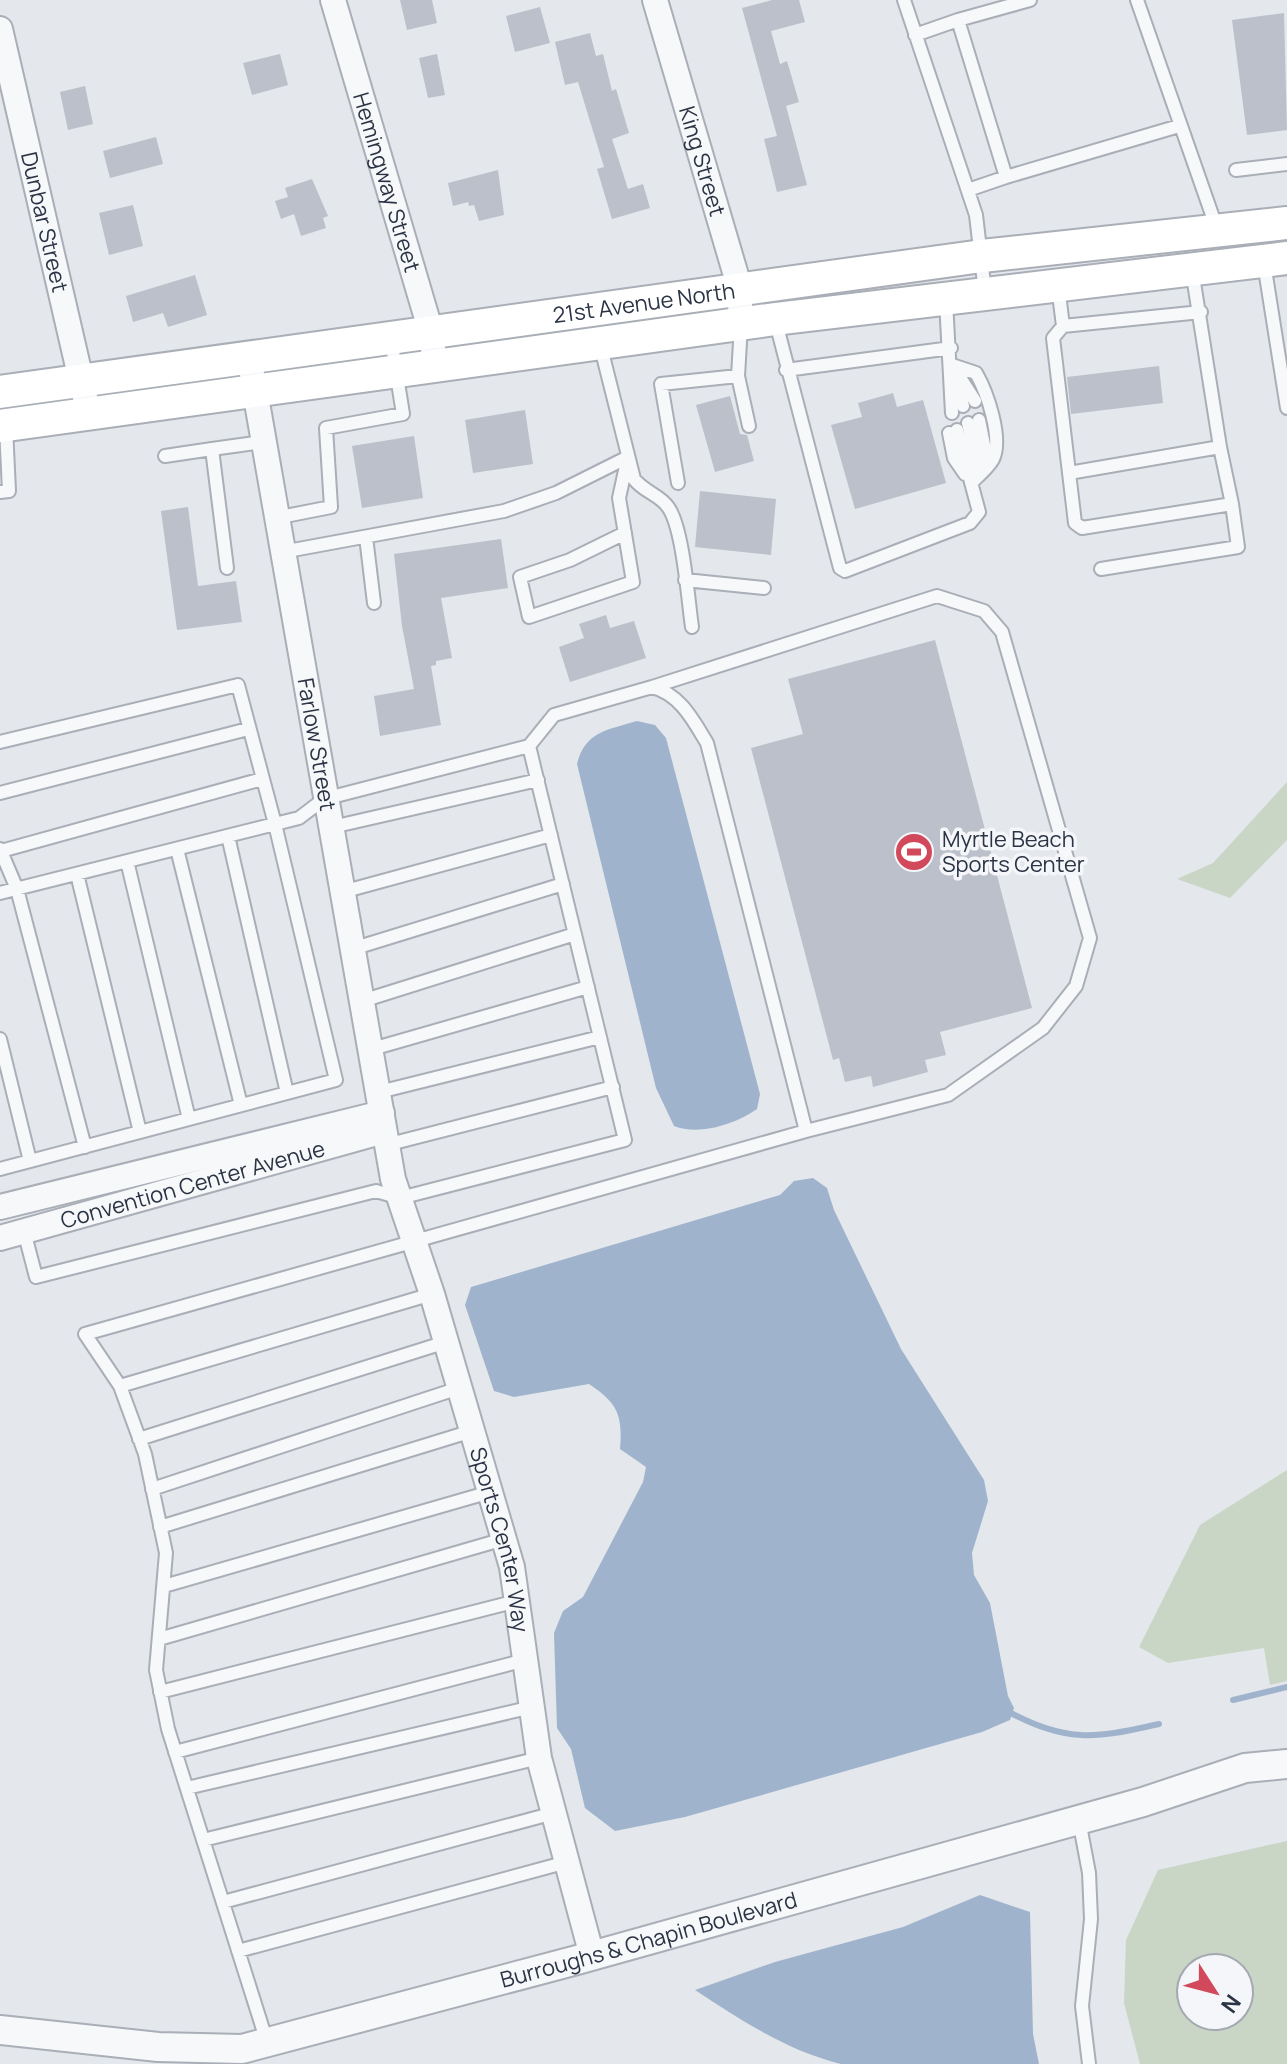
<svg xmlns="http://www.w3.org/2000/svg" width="1287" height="2064" font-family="Manrope,sans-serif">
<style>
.green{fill:#c9d6c5;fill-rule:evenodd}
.water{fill:#9fb4cc}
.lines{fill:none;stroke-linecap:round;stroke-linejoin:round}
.stream{stroke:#9fb4cc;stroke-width:6}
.building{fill:#bbc0ca}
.service-casing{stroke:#a9aeb7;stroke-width:16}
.minor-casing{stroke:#a9aeb7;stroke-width:28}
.tertiary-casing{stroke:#a9aeb7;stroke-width:32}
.secondary-casing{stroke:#a9aeb7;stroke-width:36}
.service{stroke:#f7f8fa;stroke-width:12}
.minor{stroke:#f7f8fa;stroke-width:24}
.tertiary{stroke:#f7f8fa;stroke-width:28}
.secondary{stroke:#fff;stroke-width:32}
.labels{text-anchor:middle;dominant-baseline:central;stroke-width:7;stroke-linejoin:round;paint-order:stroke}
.street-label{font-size:22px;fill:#2b3445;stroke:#f4f6f9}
.poi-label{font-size:22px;fill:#2b3445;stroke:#f4f6f9;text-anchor:start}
</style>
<rect width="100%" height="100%" fill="#e4e7ec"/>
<path class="green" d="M1287 782V840L1230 898 1177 879 1213 863Z
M1287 1470V1681L1270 1685 1264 1648 1168 1663 1139 1647 1200 1525Z
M1287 1841V2064H1140L1124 2003 1126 1940 1158 1870ZM1191 1968H1239V2016H1191Z"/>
<path class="water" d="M637 721 655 725 666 738 760 1094 757 1109C736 1124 699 1136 674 1126L656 1088 577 764C585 731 608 730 637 721Z
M813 1178 827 1188 834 1210 901 1349 984 1480 988 1501 972 1553 974 1575 990 1603 1008 1696 1014 1708 1010 1720 982 1732 685 1817 615 1831 585 1808 571 1749 557 1728 554 1633 563 1611 583 1597 643 1482 646 1467 620 1449C623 1414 617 1403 589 1384L514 1397 494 1391 465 1305 471 1287 780 1195 794 1181Z
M980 1895 1030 1912 1033 2034 1039 2064H841C788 2051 740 2020 695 1990L775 1962 903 1927Z"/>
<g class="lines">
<path class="stream" d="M1233 1700 1287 1687
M1005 1710C1067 1743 1093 1739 1159 1724"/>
</g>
<path class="building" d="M400 0H432L437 23 407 30Z
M772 0H799L805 22 771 31 780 64 787 61 799 102 786 106 807 185 777 192 764 139 777 136 742 8Z
M540 7 550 43 515 52 506 16Z
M1284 13 1287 130 1247 135 1232 20Z
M590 33 596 56 603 54 612 91 616 89 629 133 612 139 628 189 643 184 650 208 612 219 597 169 604 167 578 82 565 85 555 42Z
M280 54 288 85 252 95 243 63Z
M437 54 445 95 428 98 419 58Z
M85 86 93 124 68 130 60 92Z
M156 137 163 164 110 178 103 151Z
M498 170 504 215 479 221 474 205 469 206 468 202 453 206 448 183Z
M312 179 328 216 323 218 326 228 301 236 294 214 281 219 275 201 288 197 285 188Z
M133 205 143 246 109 255 99 213Z
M195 275 207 315 168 327 163 313 133 322 126 296Z
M1159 366 1163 403 1071 414 1067 377Z
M893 393 897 407 923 400 946 483 855 509 831 425 862 417 858 403Z
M730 396 740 434 747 435 754 461 715 472 696 405Z
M525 410 533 464 473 473 465 420Z
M414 436 423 498 362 508 352 446Z
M700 491 776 499 771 555 695 547Z
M188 507 198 586 236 581 242 622 177 630 161 511Z
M501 539 508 588 441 598 452 658 436 661V665L431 666 441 725 380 736 374 696 414 689 402 626 394 554Z
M606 615 610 628 634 621 646 658 570 682 559 647 584 638 579 624Z
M935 640 1032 1008 940 1032 946 1055 925 1060 928 1072 873 1087 871 1076 845 1082 839 1058 833 1060 751 748 803 734 788 679Z"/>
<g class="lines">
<defs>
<path id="service" d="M904 0 976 215 985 292
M1030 0 958 20 1006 177 1179 126
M1137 0 1217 229
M915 35 958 20
M1236 170 1287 164
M968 190 1006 177
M1264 263 1287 408
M1058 286 1063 326 1053 338 1075 523 1082 528 1232 504 1238 547 1101 569
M946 301 952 413
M775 319 840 568 845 571 970 523 979 512 957 430
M1063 326 1201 312
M600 344 634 479C644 492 660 495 668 507 683 527 688 600 692 627
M952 365 976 373C987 392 1003 438 993 459 988 468 978 476 971 483
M952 365 975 401
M786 370 951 348
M738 376 749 426
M957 384 963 406
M979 420 987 460 982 467
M968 423 976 458 973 476
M949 433 954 458 965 474
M1220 447 1232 504
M165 456 212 449
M1069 473 1220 447 1192 270
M678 483 661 384 738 376 741 325
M0 492 9 491 6 427
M275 518 331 507 326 428 403 414 391 339
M625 533 570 560 520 577 529 617 633 582 619 498 628 457
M366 537 374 603
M282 552 504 511 556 493 628 457
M227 568 212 449 262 442
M685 580 764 588
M0 742 238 685 275 824 336 1080 0 1169
M529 746 554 715 652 687C680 694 693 720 707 743L806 1131
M0 793 248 729
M332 827 538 780
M228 836 287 1093
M0 849 17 889 85 1147
M177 849 241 1105
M1 851 262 779
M127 861 189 1119
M77 874 140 1132
M342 892 551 835
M0 893 299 818 324 799 529 746 625 1140 400 1198 376 1191 36 1277 24 1231
M352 949 563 884
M362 1001 575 934
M0 1039 30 1161
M372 1049 588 987
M379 1092 600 1037
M386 1145 613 1087
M120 1386 432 1294
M139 1439 446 1342
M152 1489 459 1388
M160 1527 472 1431
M164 1586 490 1492
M159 1639 504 1539
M160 1692 517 1601
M175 1752 525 1660
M187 1788 532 1707
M1079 1820 1089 1873 1091 1919 1082 2006 1089 2064
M203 1840 539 1758
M223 1902 554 1813
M238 1951 567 1862
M267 2042 168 1729 156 1670 166 1553 145 1454 120 1386 85 1334 806 1131 948 1095 1043 1028 1076 986 1090 938 1002 632 984 611 937 596 652 687"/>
<g id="minor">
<path id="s1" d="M333 0 431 332 435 366"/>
<path id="s2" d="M655 0 740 289V306"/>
<path id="s3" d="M0 29 85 397"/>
<path id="s4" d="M252 374 393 1179 432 1294 512 1567 539 1758 592 1956"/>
<path d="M0 1207 382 1113"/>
<path id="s5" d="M0 1238 384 1131"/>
</g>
<g id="tertiary">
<path id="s6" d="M0 2030 158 2047 242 2049 577 1960 1143 1802 1245 1768 1287 1764"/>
</g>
<g id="secondary">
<path id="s7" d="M0 392 982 256 1287 223"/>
<path d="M0 426 775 319 1287 258"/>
</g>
</defs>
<use href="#service" class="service-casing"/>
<use href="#minor" class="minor-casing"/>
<use href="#tertiary" class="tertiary-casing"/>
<use href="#secondary" class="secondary-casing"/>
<use href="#service" class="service"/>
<use href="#minor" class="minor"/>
<use href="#tertiary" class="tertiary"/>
<use href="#secondary" class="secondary"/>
</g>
<defs>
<symbol id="stadium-disc" viewBox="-11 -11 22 22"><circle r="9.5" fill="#d1495b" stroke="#f4f6f9"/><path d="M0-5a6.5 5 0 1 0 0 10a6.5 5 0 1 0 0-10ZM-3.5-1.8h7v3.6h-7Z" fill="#fff"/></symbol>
</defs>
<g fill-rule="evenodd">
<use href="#stadium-disc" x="892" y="830" width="44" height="44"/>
</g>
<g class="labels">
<g class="street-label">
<text stroke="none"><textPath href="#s2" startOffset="168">King Street</textPath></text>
<text stroke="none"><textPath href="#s1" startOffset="190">Hemingway Street</textPath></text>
<text stroke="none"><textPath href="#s3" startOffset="198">Dunbar Street</textPath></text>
<text stroke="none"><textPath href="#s7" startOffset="650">21st Avenue North</textPath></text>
<text stroke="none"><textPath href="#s4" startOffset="376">Farlow Street</textPath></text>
<text stroke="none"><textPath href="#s5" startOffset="200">Convention Center Avenue</textPath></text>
<text stroke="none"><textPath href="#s4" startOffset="1194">Sports Center Way</textPath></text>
<text stroke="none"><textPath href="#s6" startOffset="664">Burroughs &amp; Chapin Boulevard</textPath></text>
</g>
<g class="poi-label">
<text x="942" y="839">Myrtle Beach<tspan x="942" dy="25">Sports Center</tspan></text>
</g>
</g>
<g transform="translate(1215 1992) rotate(126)"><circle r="38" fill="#f4f6f9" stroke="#a4a8b1" stroke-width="2"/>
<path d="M0-6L14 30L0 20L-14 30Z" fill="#d1495b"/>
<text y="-12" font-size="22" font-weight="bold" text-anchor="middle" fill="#2b3445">N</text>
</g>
</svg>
